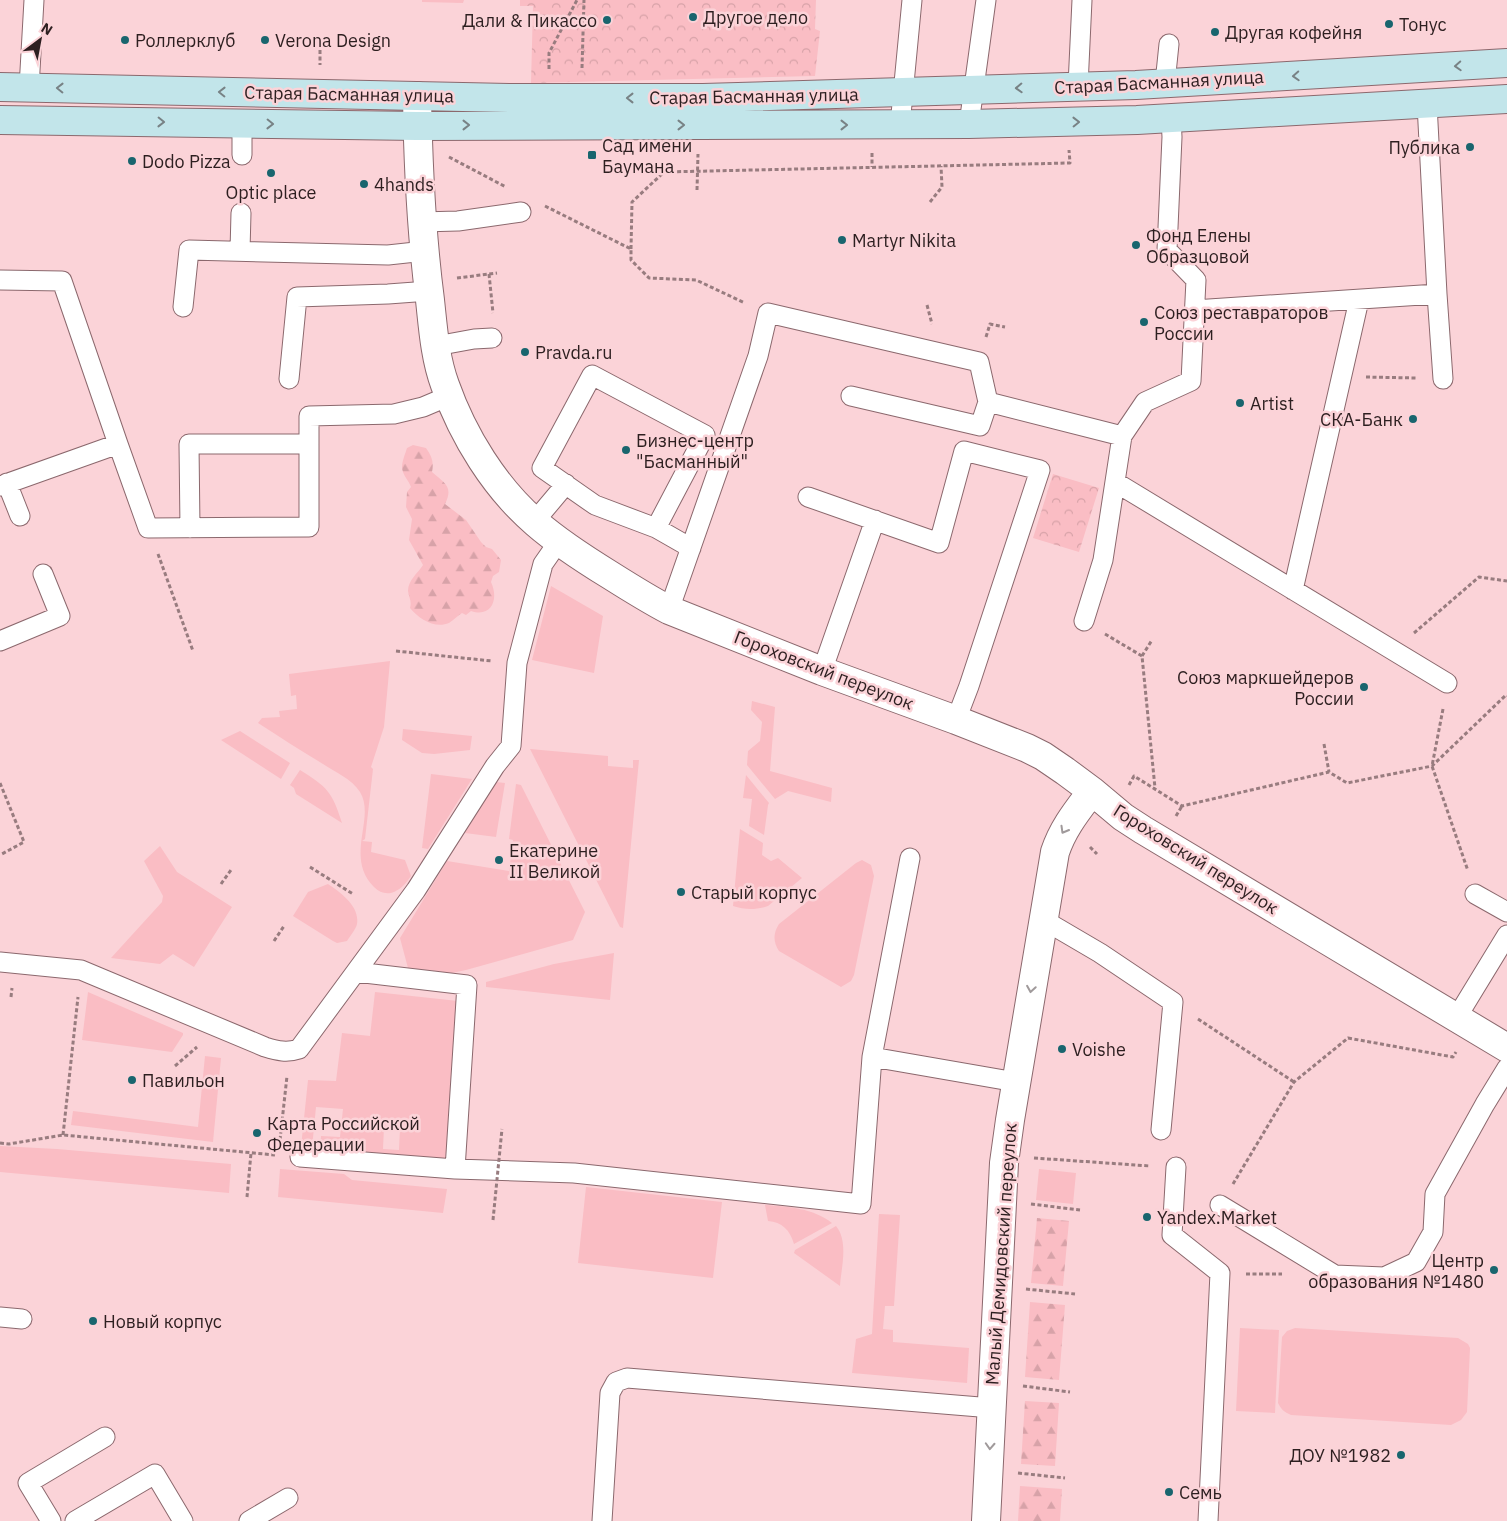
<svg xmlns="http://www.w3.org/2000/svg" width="1507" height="1521" font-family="'IBM Plex Sans',sans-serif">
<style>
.grass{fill:#fabdc4;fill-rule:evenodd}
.forest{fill:url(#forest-firs)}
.park{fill:url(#park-crowns)}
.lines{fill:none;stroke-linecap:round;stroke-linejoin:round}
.lane-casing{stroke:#8b686d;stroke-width:21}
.street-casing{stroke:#8b686d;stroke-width:30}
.secondary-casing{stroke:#8b686d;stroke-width:30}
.path{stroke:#987c7f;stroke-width:3;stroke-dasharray:4 2.5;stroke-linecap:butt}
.lane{stroke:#fff;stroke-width:19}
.street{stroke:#fff;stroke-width:28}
.secondary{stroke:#c2e5ea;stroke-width:28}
.path-bridge{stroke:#987c7f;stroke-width:3;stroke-dasharray:4 2.5;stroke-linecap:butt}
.oneway{stroke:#788285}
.oneway2{stroke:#a09a9b}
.poi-dot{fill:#19656e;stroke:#fbd3d8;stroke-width:2}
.labels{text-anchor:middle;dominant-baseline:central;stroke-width:5;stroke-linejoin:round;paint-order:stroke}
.poi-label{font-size:18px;fill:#2d1f20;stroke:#fbd3d8;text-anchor:start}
.street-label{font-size:18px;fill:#2d1f20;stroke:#fbd3d8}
</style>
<defs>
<pattern id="forest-firs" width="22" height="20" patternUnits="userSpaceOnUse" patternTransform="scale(1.25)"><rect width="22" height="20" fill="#fabdc4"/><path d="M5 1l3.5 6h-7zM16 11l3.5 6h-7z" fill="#d7a2a8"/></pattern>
<pattern id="park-crowns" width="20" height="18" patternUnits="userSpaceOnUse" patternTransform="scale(1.25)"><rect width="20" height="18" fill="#fabdc4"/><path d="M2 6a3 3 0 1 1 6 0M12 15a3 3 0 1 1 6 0" fill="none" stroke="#d7a2a8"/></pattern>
</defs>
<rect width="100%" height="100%" fill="#fbd3d8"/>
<path class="grass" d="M551 586 603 616 594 673 532 660Z
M390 661 384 727 371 767 373 769 365 839 362 841 372 842 371 852 405 860 411 876C406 883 401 890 391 893 384 894 379 892 374 887 344 857 376 818 360 792 352 779 335 772 323 764 301 751 280 737 258 723L262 718 280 717 279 711 297 709 296 695 291 696 289 674Z
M752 701 775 707 770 771 832 788 831 802 788 791 775 799 747 765 748 751 760 741 762 722 751 710Z
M403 729 472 736 470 750 434 754 422 753 402 740Z
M240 731 290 763 281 779 221 740Z
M530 749 608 756V766L633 768V760H639L623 928 620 927Z
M300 770C327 787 332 791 342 823L296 794 294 788 290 785Z
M431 774 472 779 428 849 422 848Z
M746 775 769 803 768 805 764 835 749 826 752 799 743 798Z
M496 782 505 783 496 837 465 833Z
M516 784 521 785 585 912 573 940 466 970 452 973 408 968 400 938 447 861 509 871 513 840 509 839Z
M740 829 763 843 762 855 771 861 778 858 802 878 768 906C756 910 745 910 733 906Z
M160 846 177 872 232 907 194 967 173 954 160 964 111 958 162 902 163 896 144 861Z
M862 860 871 865 874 876 854 975 851 981 841 987 779 951C773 942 773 933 779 924L856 863Z
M328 884C340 892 360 906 357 924 356 929 350 936 347 941L337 943 333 941 293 916 308 892Z
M614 953 610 1000 486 987V982L554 964Z
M88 992 183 1033V1035L172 1052 82 1040Z
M375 992 458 1001 451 1115 445 1159 320 1149 321 1136 340 1137 343 1109 316 1107 312 1148 301 1147 308 1080 336 1081 342 1033 370 1036ZM384 1127 400 1128 399 1150 383 1149Z
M205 1056 221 1058 213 1142 71 1125 73 1111 198 1127Z
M0 1146 57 1149 231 1164 229 1193 0 1172Z
M280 1169 344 1174 352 1180 447 1189 443 1213 278 1197Z
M1039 1169 1076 1173 1073 1204 1036 1200Z
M586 1187 722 1202 713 1278 578 1263Z
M765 1205C789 1207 813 1208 832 1223L794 1244C790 1230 782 1222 768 1221Z
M879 1214 900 1215 894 1306H885L883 1329 893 1330V1342L969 1348 967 1383 852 1373 856 1339 872 1334Z
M836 1226C849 1242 841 1268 840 1286L794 1253 795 1250Z
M1240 1328 1279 1330 1275 1413 1236 1411Z
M1295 1328 1458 1338 1468 1344 1470 1348 1467 1412 1461 1420 1451 1425 1291 1415C1284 1412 1281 1409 1278 1403L1282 1337 1287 1331Z"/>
<path class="forest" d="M413 445 426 448C432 456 434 463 432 472 444 483 454 486 445 504L466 520 481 542 486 547 492 549 501 560 499 572 493 576 491 582C499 599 492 618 471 611L466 615 462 613C457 616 454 620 449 623 435 629 419 619 410 608 412 601 409 598 408 591 408 580 418 573 423 565L409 540 412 519 406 507 407 492 411 487C409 481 405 478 403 472 400 465 405 455 407 448Z
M1037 1218 1069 1221 1063 1286 1031 1283Z
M1030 1302 1065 1305 1059 1380 1025 1377Z
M1025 1401 1059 1403 1055 1466 1021 1464Z
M1020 1486 1062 1489 1060 1521H1018Z"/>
<path class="park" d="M422 0H464L463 3 422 2Z
M520 0H816L815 29 820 31 815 76 531 83 533 6H520Z
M1053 474 1099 488 1079 552 1033 538Z"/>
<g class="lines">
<defs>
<path id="lane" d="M1165 83 1169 44
M1078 86 1082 0
M29 88 34 0
M969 124 986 0
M900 125 912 0
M242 155V123
M421 222 458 221 521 212
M240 251 241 213
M0 280 62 281 118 444 148 528 309 527V416L394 414 423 407 449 396
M1437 294 1443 379
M183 307 189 250 388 255 425 251
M1194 310 1437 294 1427 104
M436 346 474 339 492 338
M289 379 297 297 388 294 429 291
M851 396 980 426 988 402
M1115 482 1447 683
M7 483 20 516
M0 486 118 444
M808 497 939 543 964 451 1040 470 969 686 956 720
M534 522 566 484
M190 528 189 444H309
M656 528 705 435 592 375 542 468 595 505 656 528 691 548
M1293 590 1359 300
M669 610 758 356 768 313 979 362 988 402 1122 436
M1084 621 1103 560 1122 436 1145 402 1191 381 1196 280 1167 250 1172 137 1171 118
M0 641 60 616 43 574
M822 671 875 520
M1475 894 1507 912
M1042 919 1100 953 1173 1002 1161 1130
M0 962 81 970 265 1047C278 1051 287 1053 299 1049L416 890 495 766 511 746 517 663 543 564 559 541
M356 972 467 985 455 1169
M1457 1017 1507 935
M872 1057 1016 1082
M300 1157 455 1169 574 1173 861 1204 872 1057 910 858
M1176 1167 1172 1235 1220 1273 1208 1521
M1220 1205 1335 1275 1384 1277 1416 1262 1433 1232 1435 1194 1485 1104 1507 1068
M0 1317 22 1319
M51 1521 28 1483 105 1437
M75 1521 155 1474 183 1521
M249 1521 288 1498
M602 1521 610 1393 616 1382 627 1378 992 1408"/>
<path id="street" d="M417 96C418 164 421 231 430 300 433 328 435 358 445 385 463 436 495 488 536 523 559 543 584 559 610 575 629 587 648 599 669 610L822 671 956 720 1027 748 1043 756 1065 771 1092 791 1123 817 1143 830 1507 1048
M986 1521 1004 1163 1010 1120 1055 852C1063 828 1077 811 1092 791"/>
<path id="secondary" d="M0 87 509 98H703L1136 85 1507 63
M0 120 417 126 969 124 1137 120 1507 99"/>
</defs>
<use href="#lane" class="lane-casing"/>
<use href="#street" class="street-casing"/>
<use href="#secondary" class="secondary-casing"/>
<path class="path" d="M320 50V65
M582 68 584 0
M549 69V53L577 0
M872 153V167
M449 157 506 187
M697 190 698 154
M930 202 942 187 941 166
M545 206 631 249V260L649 278 696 280 745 303
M631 249 632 202 664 172 1070 163 1069 150
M489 274 493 313
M457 278 497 273
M927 305 932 324
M986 337 990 324 1005 327
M1366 377 1417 378
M158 554 193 651
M1414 633 1479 577 1507 581
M1105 634 1142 656 1155 788
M396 651 492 661
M1142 656 1152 640
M1443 709 1432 766 1468 871
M1324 744 1329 772
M0 783 24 842 0 855
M1129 785 1134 776 1182 806 1329 772 1347 783 1432 766 1506 695 1507 696
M1176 816 1182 806
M1090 847 1097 854
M310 867 353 894
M221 884 231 870
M274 941 284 926
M11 997 12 988
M1198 1019 1294 1082
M175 1066 197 1047
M63 1135 78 997
M280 1140 287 1076
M0 1143 9 1144 63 1135 275 1155
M1034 1158 1150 1166
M1233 1184 1294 1082 1348 1038 1453 1057 1456 1052
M247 1197 251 1153
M1031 1204 1080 1210
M1246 1274H1282
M1026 1289 1075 1294
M1023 1386 1070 1392
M1018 1473 1065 1478"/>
<use href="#lane" class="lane"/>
<use href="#street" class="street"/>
<use href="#secondary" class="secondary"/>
<path class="path-bridge" d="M493 1220 502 1129"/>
</g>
<defs><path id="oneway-chevron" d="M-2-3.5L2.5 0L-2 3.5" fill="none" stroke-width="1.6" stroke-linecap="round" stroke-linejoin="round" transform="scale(1.25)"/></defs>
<g class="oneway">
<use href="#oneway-chevron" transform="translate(1458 66) rotate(177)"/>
<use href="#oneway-chevron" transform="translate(1296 76) rotate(177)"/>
<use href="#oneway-chevron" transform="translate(60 88) rotate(-179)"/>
<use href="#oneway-chevron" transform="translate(1019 88) rotate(178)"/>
<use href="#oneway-chevron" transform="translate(222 92) rotate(-179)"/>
<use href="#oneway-chevron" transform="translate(630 98) rotate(-180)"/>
<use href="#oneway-chevron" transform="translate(161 122) rotate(1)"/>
<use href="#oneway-chevron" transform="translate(1076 122) rotate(-1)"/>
<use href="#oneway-chevron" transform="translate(270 124) rotate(1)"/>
<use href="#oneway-chevron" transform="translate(466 125)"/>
<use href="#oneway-chevron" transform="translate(681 125)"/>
<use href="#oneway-chevron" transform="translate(844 125)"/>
</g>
<g class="oneway2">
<use href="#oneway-chevron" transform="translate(1064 830) rotate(120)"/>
<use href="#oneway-chevron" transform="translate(1031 989) rotate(99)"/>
<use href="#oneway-chevron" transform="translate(990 1446) rotate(93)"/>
</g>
<g class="poi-dot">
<circle cx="693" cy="17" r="5"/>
<circle cx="607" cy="20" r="5"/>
<circle cx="1389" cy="24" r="5"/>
<circle cx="1215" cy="32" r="5"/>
<circle cx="125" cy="40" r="5"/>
<circle cx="265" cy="40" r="5"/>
<circle cx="1470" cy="147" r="5"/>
<rect x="587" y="150" width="10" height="10" rx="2.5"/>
<circle cx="132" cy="161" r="5"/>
<circle cx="271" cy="173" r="5"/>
<circle cx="364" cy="184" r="5"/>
<circle cx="842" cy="240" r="5"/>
<circle cx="1136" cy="245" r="5"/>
<circle cx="1144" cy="322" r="5"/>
<circle cx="525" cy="352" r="5"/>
<circle cx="1240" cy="403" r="5"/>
<circle cx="1413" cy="419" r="5"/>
<circle cx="626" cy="450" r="5"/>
<circle cx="1364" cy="687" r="5"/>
<circle cx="499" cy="860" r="5"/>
<circle cx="681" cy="892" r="5"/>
<circle cx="1062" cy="1049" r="5"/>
<circle cx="132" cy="1080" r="5"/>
<circle cx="257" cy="1133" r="5"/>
<circle cx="1147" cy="1217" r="5"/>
<circle cx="1494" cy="1270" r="5"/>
<circle cx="93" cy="1321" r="5"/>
<circle cx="1401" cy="1455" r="5"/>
<circle cx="1169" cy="1492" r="5"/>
</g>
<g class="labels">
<g class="poi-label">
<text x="703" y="17">Другое дело</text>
<text x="597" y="20" text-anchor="end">Дали &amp; Пикассо</text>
<text x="1399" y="24">Тонус</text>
<text x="1225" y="32">Другая кофейня</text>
<text x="135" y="40">Роллерклуб</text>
<text x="275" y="40">Verona Design</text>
<text x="602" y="145">Сад имени<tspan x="602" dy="21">Баумана</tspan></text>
<text x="1460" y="147" text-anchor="end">Публика</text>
<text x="142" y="161">Dodo Pizza</text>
<text x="374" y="184">4hands</text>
<text x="271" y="192" text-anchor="middle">Optic place</text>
<text x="1146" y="235">Фонд Елены<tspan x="1146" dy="21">Образцовой</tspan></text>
<text x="852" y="240">Martyr Nikita</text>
<text x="1154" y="312">Союз реставраторов<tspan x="1154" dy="21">России</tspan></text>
<text x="535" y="352">Pravda.ru</text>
<text x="1250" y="403">Artist</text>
<text x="1403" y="419" text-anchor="end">СКА-Банк</text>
<text x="636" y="440">Бизнес-центр<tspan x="636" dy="21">"Басманный"</tspan></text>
<text x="1354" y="677" text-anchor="end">Союз маркшейдеров<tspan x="1354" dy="21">России</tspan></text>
<text x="509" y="850">Екатерине<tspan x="509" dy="21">II Великой</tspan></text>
<text x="691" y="892">Старый корпуc</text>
<text x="1072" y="1049">Voishe</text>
<text x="142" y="1080">Павильон</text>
<text x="267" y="1123">Карта Российской<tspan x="267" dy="21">Федерации</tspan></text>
<text x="1157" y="1217">Yandex.Market</text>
<text x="1484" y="1260" text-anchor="end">Центр<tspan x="1484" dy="21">образования №1480</tspan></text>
<text x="103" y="1321">Новый корпус</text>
<text x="1391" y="1455" text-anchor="end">ДОУ №1982</text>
<text x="1179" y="1492">Семь</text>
</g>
<g class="street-label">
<text transform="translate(1159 82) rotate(-3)">Старая Басманная улица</text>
<text transform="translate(349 94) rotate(1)">Старая Басманная улица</text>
<text transform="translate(754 96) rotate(-1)">Старая Басманная улица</text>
<text transform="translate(824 670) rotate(21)">Гороховский переулок</text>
<text transform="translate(1196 859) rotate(32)">Гороховский переулок</text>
<text transform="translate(1001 1254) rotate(-86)">Малый Демидовский переулок</text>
</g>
</g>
<g transform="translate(40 40) rotate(32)" stroke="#fbd3d8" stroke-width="4" paint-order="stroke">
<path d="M0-4L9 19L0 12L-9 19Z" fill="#2d1f20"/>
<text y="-8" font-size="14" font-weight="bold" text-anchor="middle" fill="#2d1f20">N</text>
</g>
</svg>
